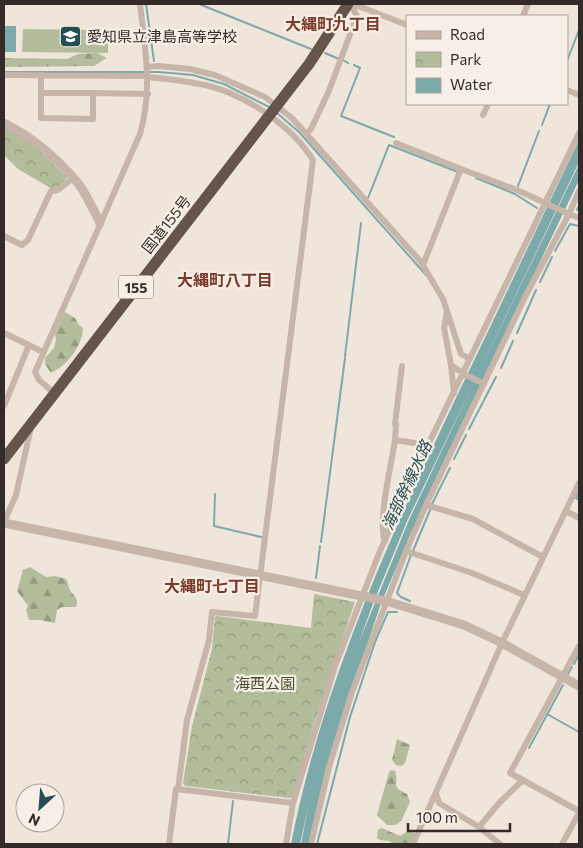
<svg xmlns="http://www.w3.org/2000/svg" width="583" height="848" font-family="Commissioner,'Noto Sans JP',sans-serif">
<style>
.grass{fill:#b3bd9c}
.forest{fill:url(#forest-firs)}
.park{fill:url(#park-crowns)}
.water{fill:#7ca9aa;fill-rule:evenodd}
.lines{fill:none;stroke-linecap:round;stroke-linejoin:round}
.stream{stroke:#7ca9aa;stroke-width:2}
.minor{stroke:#c6b5a8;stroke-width:6}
.tertiary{stroke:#c6b5a8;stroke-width:9}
.trunk{stroke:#64544c;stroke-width:11}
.labels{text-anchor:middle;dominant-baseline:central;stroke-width:4.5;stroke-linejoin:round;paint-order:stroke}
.shield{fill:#f7efe7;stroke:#6e6661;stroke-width:1}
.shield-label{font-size:14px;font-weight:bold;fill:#342b28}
.poi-label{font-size:15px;fill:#342b28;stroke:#f7efe7;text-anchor:start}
.street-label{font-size:15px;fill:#342b28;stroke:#f7efe7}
.park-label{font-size:15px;fill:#44502d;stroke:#f7efe7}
.neighbourhood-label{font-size:16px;font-weight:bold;fill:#7c3a27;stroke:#f7efe7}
.water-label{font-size:16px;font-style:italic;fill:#214f52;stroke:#f7efe7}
</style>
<defs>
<pattern id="forest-firs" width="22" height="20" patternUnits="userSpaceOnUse" patternTransform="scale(1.25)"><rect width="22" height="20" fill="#b3bd9c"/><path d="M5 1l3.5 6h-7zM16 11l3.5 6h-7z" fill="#929a7f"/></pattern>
<pattern id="park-crowns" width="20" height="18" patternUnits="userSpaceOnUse" patternTransform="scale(1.25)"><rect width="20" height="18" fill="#b3bd9c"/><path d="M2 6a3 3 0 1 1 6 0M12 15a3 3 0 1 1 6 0" fill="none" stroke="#929a7f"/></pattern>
</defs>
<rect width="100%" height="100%" fill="#efe5db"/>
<path class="grass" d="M23 29 108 30V53L22 52Z"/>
<path class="forest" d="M97 53 107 58 94 66 4 67V58L67 59 78 54Z
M65 312 75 318 79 325 83 328C82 346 68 365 51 373L45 364V358L54 348 56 339 55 334Z
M30 567 46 577 55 576 66 579C68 582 68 585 69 588 72 596 80 597 76 607H62L57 610 55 623 40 620H29L26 610 28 606 17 591 23 570Z
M397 739 410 745 405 763 401 766 396 765 392 760Z
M392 770 395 771C400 785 389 786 407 794L410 802 401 821 396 825H387L377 815 389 772Z
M382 828 400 836 408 831 417 834 412 844H393L389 841 380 840 377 838 378 830Z"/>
<path class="park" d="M4 127 33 144 67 177C64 184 60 186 52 189L18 169 4 155Z
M314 594 355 602 315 720 293 797 289 798 185 786 183 783 192 726 212 649 215 617 217 616 311 628Z"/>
<path class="water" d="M4 26H16V52H4Z
M579 140V162L477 376 579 164V180L416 522 381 603 328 763 309 844H301L309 803 300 844H291C322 687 387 543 455 400 497 313 538 226 579 140ZM474 382 409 520 359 642 374 601 408 519Z"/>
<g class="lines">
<path class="stream" d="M146 4 154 61
M199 4 311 49
M325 53 339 59
M343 60 348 63
M567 61 579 30
M354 65 360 68 341 116 394 137
M4 72H159L193 75 224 84 269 107
M277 113 299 132 426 275
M542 125 550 104
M476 178 515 194 537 208
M518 186 539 131
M368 198 389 145 458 172
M577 210 579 205
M555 251 570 224 579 226
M540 282 552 257
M517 333 536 290
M345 356 361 223
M501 368 513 341
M469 429 496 377
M454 459 466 435
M579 490 576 498 579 500
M215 494 214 526 261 537
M432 504 450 468
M321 542 345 358
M413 551 430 510
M316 578 320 546
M410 601 401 597 397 593 411 555
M574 664 579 654
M568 674 572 667
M547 714 579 732
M529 748 563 685
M228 844 233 801
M317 844 350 717 375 642 388 612H397"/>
<path class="minor" d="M353 4 407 25
M523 16 528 4
M147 67 158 66 190 69 215 75 265 97 292 118 421 262 443 299 461 354 470 359
M4 75 148 76
M41 75V118L93 119V93L148 94
M148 77C168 79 189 81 209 86 247 96 292 126 313 160L255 616 212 612 209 640 187 720 178 789
M567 90 579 95
M41 93H93
M483 115 488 104
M307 133 311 129 328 93 357 16 350 4
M396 143 461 169
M4 236 22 245 28 240 51 191 58 190 73 178
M423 265 461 169 517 190 569 214 579 218
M447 311 444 328 451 365 464 374 484 384
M4 333 43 352
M451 365 454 393
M54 393 39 380 35 372 140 134C153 89 145 49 140 4
M4 406 29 345
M395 440 396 424H395L402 366
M426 505 473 519 543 557
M566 511 579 518
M4 522 16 495 31 427
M384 539C379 514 391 467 395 440L428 445
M406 551 472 573 524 595
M579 646 510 773 579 811
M436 793 439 803 479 827 500 844
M479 827 500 802 523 780
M169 844 176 789 293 803
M286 844 293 803 335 666 380 551 428 445 579 133
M311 844 329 767 352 692 406 551 426 505 525 297 569 214 579 191
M413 844 502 643 579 483
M562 844 579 813"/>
<path class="tertiary" d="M4 123C32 137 57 158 77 182 86 193 93 209 100 223
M4 523 386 601 464 625 502 643 579 686"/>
<path class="trunk" d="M4 459 309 64 348 4"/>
</g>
<defs>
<symbol id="school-square" viewBox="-11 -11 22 22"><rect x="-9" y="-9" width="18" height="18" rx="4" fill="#214f52" stroke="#f7efe7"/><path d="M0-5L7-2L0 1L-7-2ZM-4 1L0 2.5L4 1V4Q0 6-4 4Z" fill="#fff"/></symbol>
</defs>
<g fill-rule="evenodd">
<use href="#school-square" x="58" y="24" width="25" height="25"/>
</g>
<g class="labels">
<rect class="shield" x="118.5" y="275.5" width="35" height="23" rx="4"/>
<g class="shield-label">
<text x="136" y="287">155</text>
</g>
<g class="poi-label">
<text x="87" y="36">愛知県立津島高等学校</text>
</g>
<g class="street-label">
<text transform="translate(166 224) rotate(-52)">国道155号</text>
</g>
<g class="park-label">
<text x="265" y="683">海西公園</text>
</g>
<g class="neighbourhood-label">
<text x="333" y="23">大縄町九丁目</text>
<text x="225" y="279">大縄町八丁目</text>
<text x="212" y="585">大縄町七丁目</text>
</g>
<g class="water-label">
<text transform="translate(406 485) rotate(-65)">海部幹線水路</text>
</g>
</g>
<rect width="583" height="848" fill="none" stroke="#342b28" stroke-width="10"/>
<rect x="406" y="15" width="162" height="90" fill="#f7efe7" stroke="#a9a19b"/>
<rect x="416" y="31" width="25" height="8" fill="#c6b5a8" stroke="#a9a19b"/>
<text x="450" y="40" font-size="15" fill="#342b28">Road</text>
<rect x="416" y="52" width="25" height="15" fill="url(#park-crowns)" stroke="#a9a19b"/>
<text x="450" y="65" font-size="15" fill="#342b28">Park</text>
<rect x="416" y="78" width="25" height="15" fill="#7ca9aa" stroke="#a9a19b"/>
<text x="450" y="90" font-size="15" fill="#342b28">Water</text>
<g transform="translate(40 808) rotate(206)"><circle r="24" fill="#f7efe7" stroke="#a9a19b"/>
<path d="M0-4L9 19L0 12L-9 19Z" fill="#214f52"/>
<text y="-8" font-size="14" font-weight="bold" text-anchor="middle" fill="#342b28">N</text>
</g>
<path d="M408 823v8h102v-8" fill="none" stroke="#342b28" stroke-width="2.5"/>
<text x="416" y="823" font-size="15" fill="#342b28" stroke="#f7efe7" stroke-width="4" paint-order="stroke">100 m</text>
</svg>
